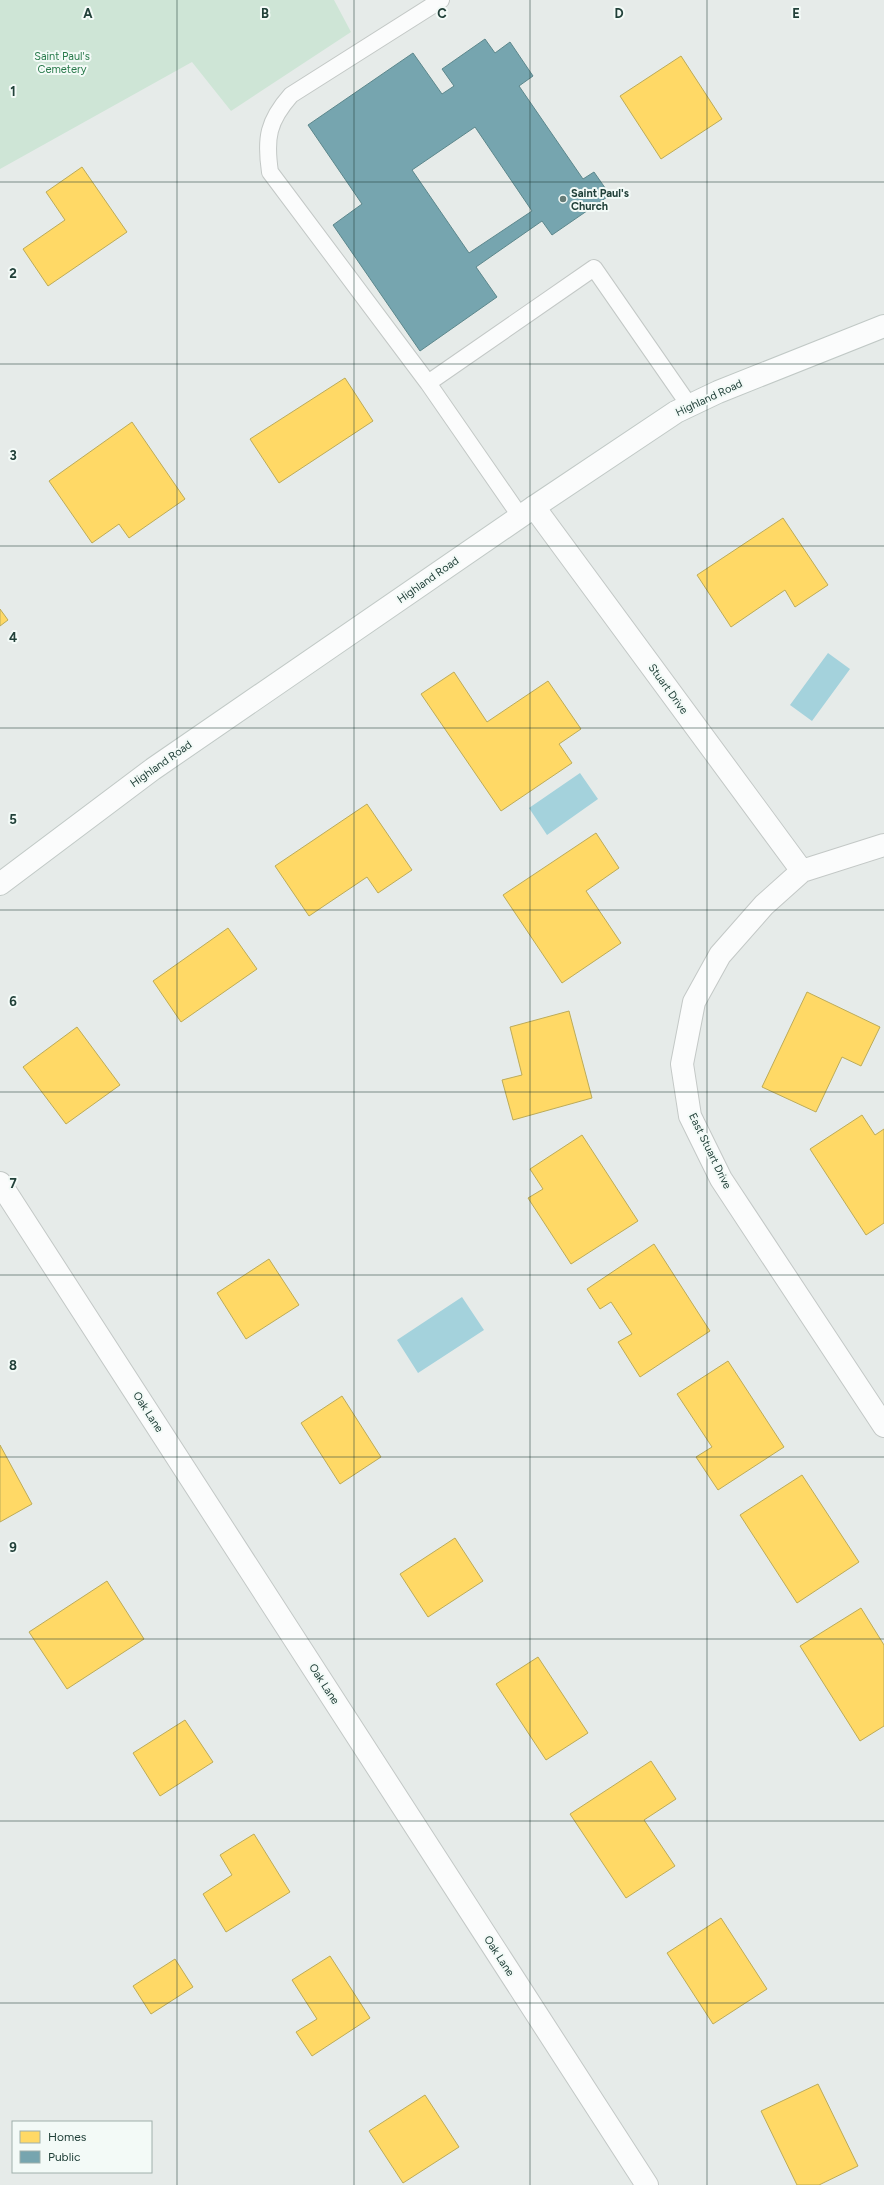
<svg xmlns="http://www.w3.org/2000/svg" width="884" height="2185" font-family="Figtree,sans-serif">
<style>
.green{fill:#cee5d6}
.water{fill:#a4d2dc}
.homes{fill:#ffd966;stroke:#bcab58}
.public{fill:#76a5af;stroke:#5c878c;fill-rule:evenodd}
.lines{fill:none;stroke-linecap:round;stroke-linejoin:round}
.lane-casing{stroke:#c3c8c6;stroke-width:18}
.street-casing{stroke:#c3c8c6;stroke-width:24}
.secondary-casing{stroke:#c1c9c6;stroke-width:24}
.lane{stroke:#fbfcfc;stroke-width:16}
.street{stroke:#fbfcfc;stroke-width:22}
.secondary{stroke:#fbfcfc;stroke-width:22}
.grid{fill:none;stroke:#214039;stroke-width:1;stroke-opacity:0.55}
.poi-dot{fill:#667c77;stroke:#f3faf7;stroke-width:1.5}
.labels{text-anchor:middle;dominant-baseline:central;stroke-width:4;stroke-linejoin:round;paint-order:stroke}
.park-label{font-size:11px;fill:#287a4b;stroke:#f3faf7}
.poi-label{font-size:11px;font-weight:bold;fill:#214039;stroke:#f3faf7;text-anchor:start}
.street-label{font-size:11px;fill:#214039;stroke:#f3faf7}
.grid-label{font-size:13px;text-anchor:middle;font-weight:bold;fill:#214039;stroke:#f3faf7;stroke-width:4;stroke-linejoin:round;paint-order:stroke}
</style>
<rect width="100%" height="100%" fill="#e6ebe9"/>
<path class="green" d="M0 0H334L351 32 231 111 192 62 0 169Z"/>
<path class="water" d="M828 653 850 669 812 721 790 705Z
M580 773 598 799 547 835 529 808Z
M462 1297 484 1330 418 1373 397 1340Z"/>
<path class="homes" d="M681 56 722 119 661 159 620 96Z
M82 167 127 232 48 286 23 249 65 220 46 192Z
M345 378 373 421 279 483 250 439Z
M132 422 185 499 129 538 119 524 92 543 49 481Z
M783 518 828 585 795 607 785 590 731 627 697 575Z
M0 609 8 620 0 626Z
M454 672 487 722 548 681 581 729 559 744 572 763 501 811 421 694Z
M367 804 412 870 378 893 367 877 309 916 275 866Z
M596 833 619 868 586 891 621 943 562 983 503 895Z
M228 928 257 969 181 1022 153 981Z
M807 992 880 1027 861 1066 842 1057 816 1112 762 1087Z
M569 1011 592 1098 513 1120 502 1080 522 1075 510 1027Z
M77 1027 120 1085 66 1124 23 1067Z
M862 1115 875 1135 884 1129V1223L866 1235 810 1149Z
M582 1135 638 1221 571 1264 528 1198 543 1189 530 1169Z
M654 1244 710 1331 640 1377 618 1342 632 1334 611 1302 600 1309 587 1289Z
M269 1259 299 1305 246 1339 217 1293Z
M728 1361 784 1447 718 1490 696 1457 712 1447 677 1394Z
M342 1396 381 1457 340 1484 301 1423Z
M0 1445 32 1504 0 1522Z
M802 1475 859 1562 797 1603 740 1515Z
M455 1538 483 1581 428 1617 400 1574Z
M107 1581 144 1639 67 1689 29 1632Z
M861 1608 884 1645V1726L860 1741 800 1646Z
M538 1657 588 1733 546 1760 496 1684Z
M185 1720 213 1762 160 1796 133 1753Z
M651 1761 676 1799 644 1820 675 1866 626 1898 570 1814Z
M254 1834 290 1892 226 1932 203 1894 232 1875 220 1855Z
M721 1918 767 1989 713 2024 667 1953Z
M330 1956 370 2018 312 2056 296 2032 317 2019 292 1980Z
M175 1959 193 1987 151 2014 133 1986Z
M818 2084 858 2166 819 2185H797L761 2111Z
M425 2095 459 2147 403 2183 369 2131Z"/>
<path class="public" d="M485 39 495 53 510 42 533 76 519 86 583 179 594 172 610 195 552 235 542 221 476 267 497 297 420 351 333 225 362 204 308 125 413 53 442 94 454 86 442 69ZM475 127 532 211 469 253 412 170Z"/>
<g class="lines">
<defs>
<path id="lane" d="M428 383 270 172C265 138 268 121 291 95L441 0
M520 516 428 383 594 268 689 405"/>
<path id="street" d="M534 507 802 871
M884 845 802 871 764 905 720 955 694 1002 682 1064 690 1116 721 1179 884 1426
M0 1183 647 2185"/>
<path id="secondary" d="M0 884 153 769 534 507 676 412 718 392 884 326"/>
</defs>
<use href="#lane" class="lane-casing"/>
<use href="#street" class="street-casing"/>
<use href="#secondary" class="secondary-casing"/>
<use href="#lane" class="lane"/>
<use href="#street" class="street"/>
<use href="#secondary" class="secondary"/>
</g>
<path class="grid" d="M177 0V2185M354 0V2185M530 0V2185M707 0V2185M0 182H884M0 364H884M0 546H884M0 728H884M0 910H884M0 1092H884M0 1275H884M0 1457H884M0 1639H884M0 1821H884M0 2003H884"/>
<circle class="poi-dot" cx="563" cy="199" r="4"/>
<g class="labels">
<g class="park-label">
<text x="62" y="56">Saint Paul's<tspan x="62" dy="13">Cemetery</tspan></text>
</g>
<g class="poi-label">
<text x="571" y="193">Saint Paul's<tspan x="571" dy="13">Church</tspan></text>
</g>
<g class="street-label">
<text transform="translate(709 398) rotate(-25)">Highland Road</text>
<text transform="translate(428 580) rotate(-35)">Highland Road</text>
<text transform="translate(668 689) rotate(54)">Stuart Drive</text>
<text transform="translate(161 764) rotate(-35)">Highland Road</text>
<text transform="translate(710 1151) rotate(64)">East Stuart Drive</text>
<text transform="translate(148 1412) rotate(57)">Oak Lane</text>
<text transform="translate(324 1684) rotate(57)">Oak Lane</text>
<text transform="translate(499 1956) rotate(57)">Oak Lane</text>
</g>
</g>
<g class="grid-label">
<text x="88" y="18">A</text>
<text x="265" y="18">B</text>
<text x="442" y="18">C</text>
<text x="619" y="18">D</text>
<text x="796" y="18">E</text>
<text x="13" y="96">1</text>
<text x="13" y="278">2</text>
<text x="13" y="460">3</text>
<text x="13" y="642">4</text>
<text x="13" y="824">5</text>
<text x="13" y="1006">6</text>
<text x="13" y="1188">7</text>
<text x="13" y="1370">8</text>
<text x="13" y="1552">9</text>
</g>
<rect x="12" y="2121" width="140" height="52" fill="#f3faf7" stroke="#9fb0ab"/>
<rect x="20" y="2131" width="20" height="12" fill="#ffd966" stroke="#9fb0ab"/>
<text x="48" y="2141" font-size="12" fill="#214039">Homes</text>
<rect x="20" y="2151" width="20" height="12" fill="#76a5af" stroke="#9fb0ab"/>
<text x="48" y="2161" font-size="12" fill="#214039">Public</text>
</svg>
